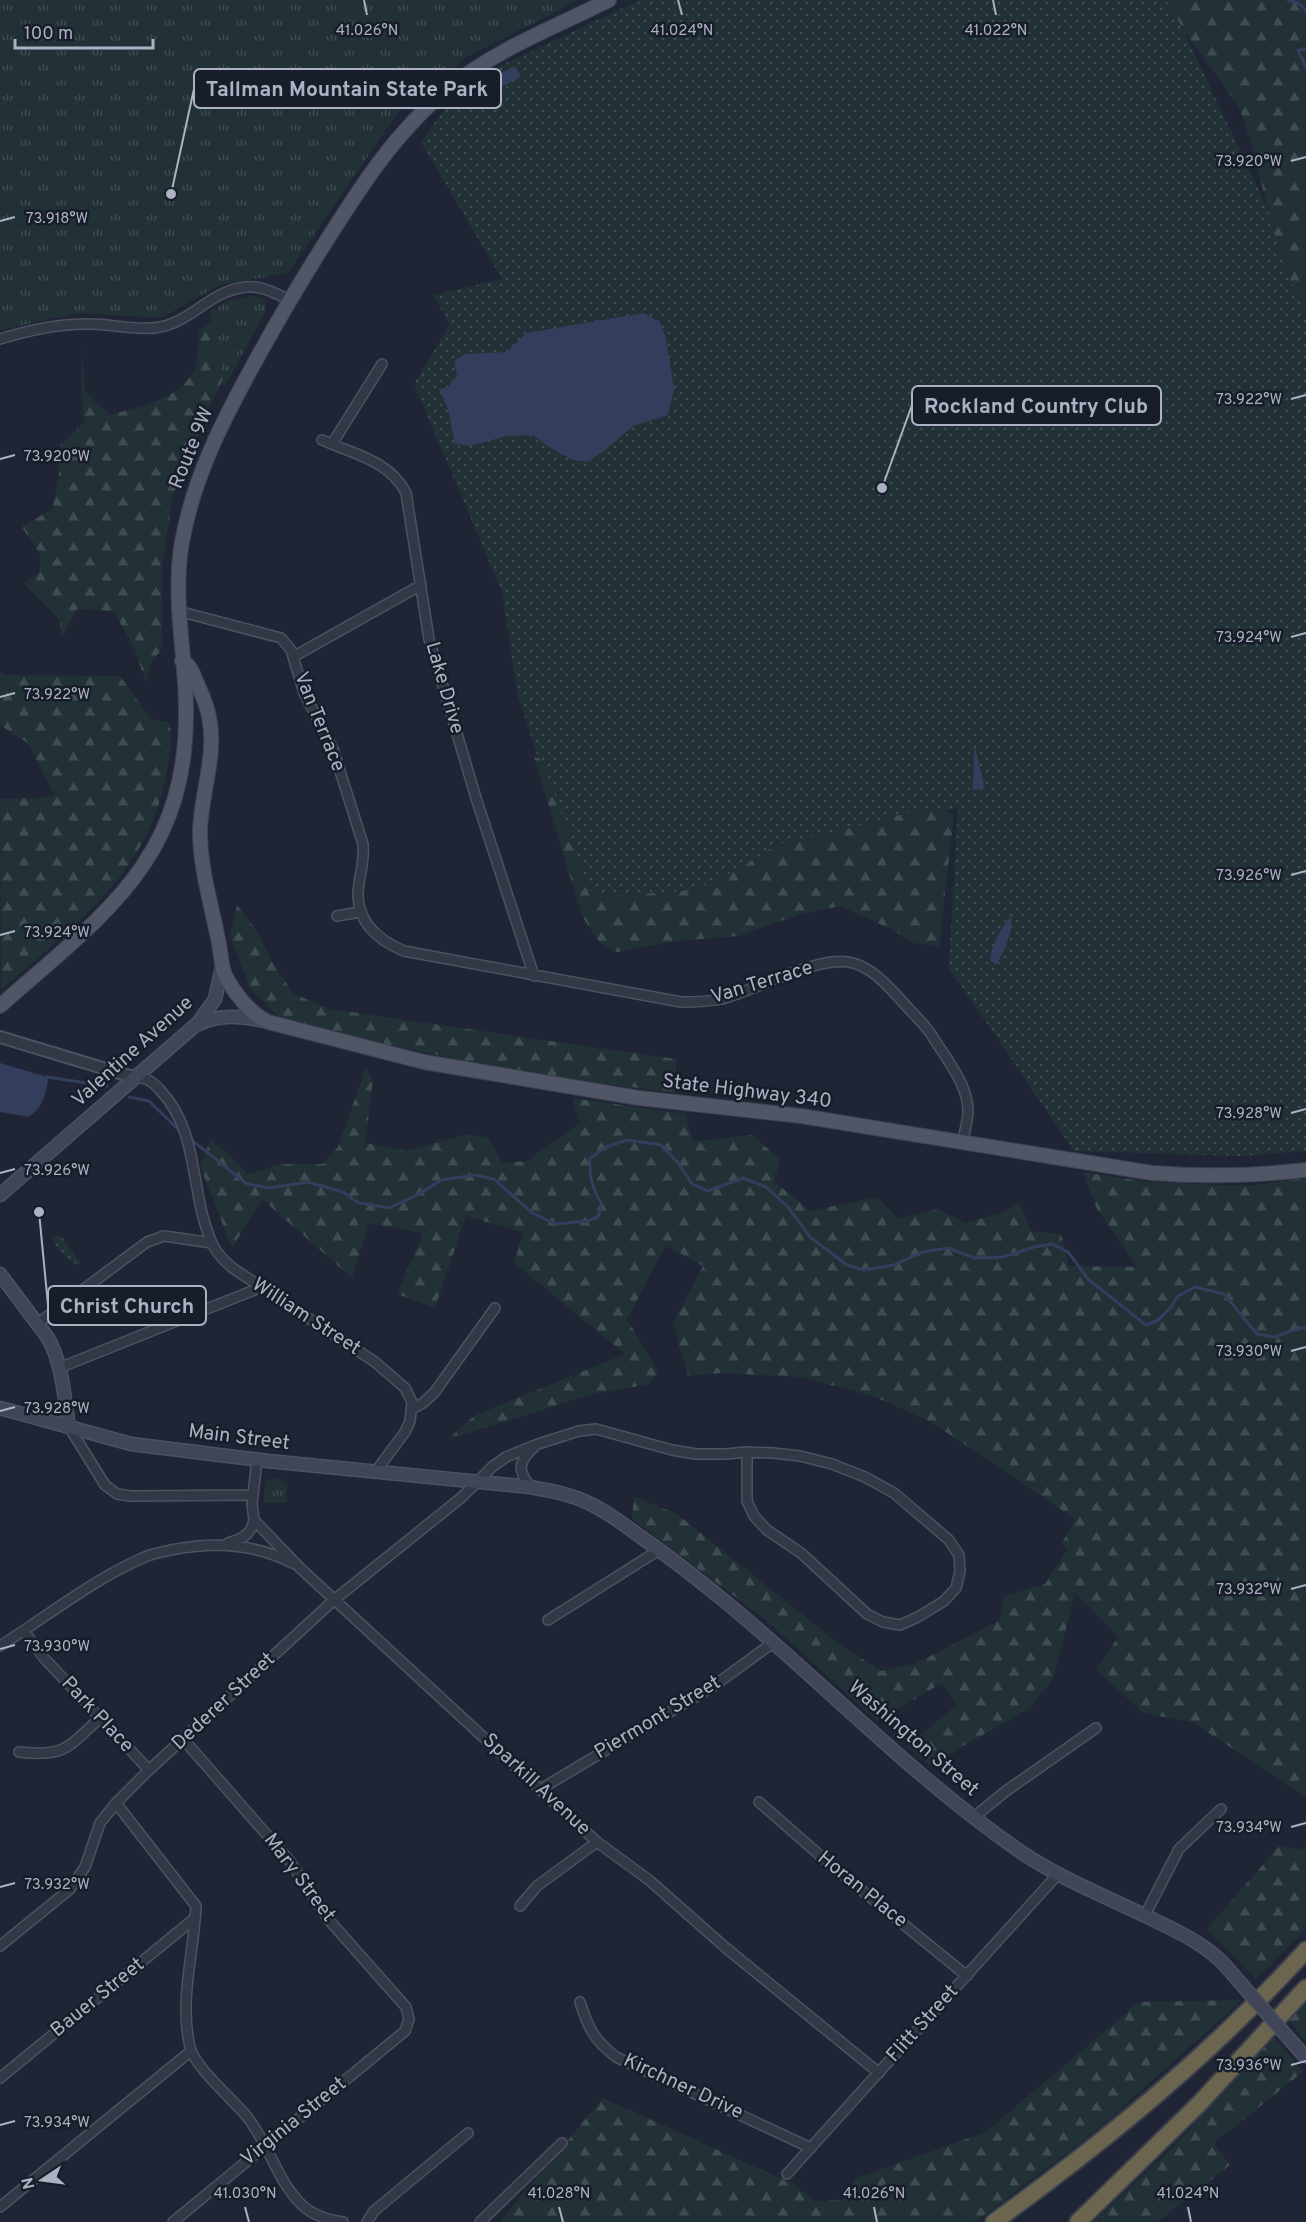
<svg xmlns="http://www.w3.org/2000/svg" width="1306" height="2222" font-family="Overpass,sans-serif">
<style>
.grass{fill:url(#grass-dots)}
.forest{fill:url(#forest-firs)}
.park{fill:url(#park-tufts)}
.water{fill:#333e5c}
.lines{fill:none;stroke-linecap:round;stroke-linejoin:round}
.stream{stroke:#333e5c;stroke-width:3}
.minor-casing{stroke:#4d5261;stroke-width:12}
.tertiary-casing{stroke:#4d5261;stroke-width:14}
.secondary-casing{stroke:#4d5261;stroke-width:15}
.primary-casing{stroke:#3c414f;stroke-width:16}
.motorway-casing{stroke:#3a3f4d;stroke-width:20}
.minor{stroke:#323846;stroke-width:9}
.tertiary{stroke:#323846;stroke-width:10}
.secondary{stroke:#404658;stroke-width:12}
.primary{stroke:#505666;stroke-width:14}
.motorway{stroke:#6b644f;stroke-width:16}
.secondary-bridge-casing{stroke:#4d5261;stroke-width:15;stroke-linecap:butt}
.secondary-bridge{stroke:#404658;stroke-width:12}
.ticks{fill:none;stroke:#acb2c3;stroke-width:2}
.labels{text-anchor:middle;dominant-baseline:central;stroke-width:5;stroke-linejoin:round;paint-order:stroke}
.street-label{font-size:20px;fill:#acb2c3;stroke:#181d2a}
.ticks-label{font-size:15px;text-anchor:middle;fill:#acb2c3;stroke:#181d2a;stroke-width:5;stroke-linejoin:round;paint-order:stroke}
.leader{fill:none;stroke:#acb2c3;stroke-width:2}
.callout-dot{fill:#acb2c3;stroke:#181d2a;stroke-width:2}
.callout{fill:#181d2a;stroke:#acb2c3;stroke-width:2}
.callout-label{font-size:21px;text-anchor:middle;font-weight:bold;fill:#acb2c3}
</style>
<defs>
<pattern id="grass-dots" width="8" height="8" patternUnits="userSpaceOnUse" patternTransform="scale(1.5)"><rect width="8" height="8" fill="#213136"/><path d="M2 2h.1M6 6h.1" fill="none" stroke="#3f4c51" stroke-width="1.8" stroke-linecap="round"/></pattern>
<pattern id="forest-firs" width="22" height="20" patternUnits="userSpaceOnUse" patternTransform="scale(1.5)"><rect width="22" height="20" fill="#213136"/><path d="M5 1l3.5 6h-7zM16 11l3.5 6h-7z" fill="#3f4c51"/></pattern>
<pattern id="park-tufts" width="24" height="20" patternUnits="userSpaceOnUse" patternTransform="scale(1.5)"><rect width="24" height="20" fill="#213136"/><path d="M3 7l-1-3M5 7V3M7 7l1-3M15 17l-1-3M17 17v-4M19 17l1-3" fill="none" stroke="#3f4c51"/></pattern>
</defs>
<rect width="100%" height="100%" fill="#1f2535"/>
<path class="grass" d="M640 0H1169L1306 290V1151L1242 1156 1074 1151 949 968 958 807 706 900 586 911 517 691 502 592 414 384 450 324 433 295 502 279 421 142 443 111 479 76Z
M57 1235 61 1236 80 1262V1265C70 1264 56 1248 53 1239Z"/>
<path class="forest" d="M1166 0H1306V313L1282 262 1250 140 1240 109 1183 29Z
M228 309 255 314 208 410 173 495 162 566V649L150 664 146 683 135 650 114 611 77 609 61 639 60 620 24 584 40 572V554L22 527 52 509 59 475 60 445 84 423 81 395 82 346 85 390 109 415C139 407 177 401 194 371 198 363 198 340 199 330Z
M0 672 5 675 120 676 151 719 168 722C175 735 169 753 167 767 154 869 73 927 1 990L0 799 40 798 54 795 29 744 0 725Z
M534 757 542 759 588 888 600 897 697 890 717 878 736 871 777 844 826 834 931 807 954 814 939 947 914 943 891 929 840 906 801 914 738 936 676 941 617 952 600 943 582 916Z
M237 905 256 930 274 965 294 994 330 1009 676 1059 675 1093 507 1070 362 1039 278 1016 250 988 230 935Z
M366 1068 373 1080 365 1143 407 1151 467 1134 489 1138 502 1163 527 1161 580 1123 572 1098 685 1114 693 1142 752 1135 780 1159 774 1181 810 1211 877 1197 898 1218 938 1209 966 1223 1000 1213 1019 1202 1031 1231 1061 1234 1069 1266 1138 1267 1097 1209 1083 1172 1147 1182 1248 1186 1306 1178V1797L1192 1722 1143 1713 1096 1669 1118 1637 1075 1593 1054 1677 1029 1709 929 1765 907 1746 957 1705 942 1683 877 1721 766 1620 632 1519 634 1497 677 1514 834 1640 881 1671 917 1663 1000 1620 1004 1596 1045 1584 1067 1550 1062 1543 1075 1519 931 1422 873 1396 800 1377 722 1373 688 1376 673 1323 703 1266 666 1245 627 1319 659 1372 649 1384 586 1396 447 1440 474 1416 625 1354 514 1263 523 1233 466 1216 435 1308 397 1294 423 1233 369 1223 352 1278 262 1199 232 1248 200 1166 211 1139 249 1174 280 1164H323L338 1147Z
M1280 1845 1302 1850 1306 1845V1929L1256 1979 1225 1946 1206 1930Z
M1306 1998V2042L1288 2019Z
M1242 2000 1097 2130 975 2222H500L603 2098 793 2184 815 2201 851 2199 854 2179 986 2132 1139 2002Z
M1274 2037 1303 2072 1214 2143 1230 2165 1157 2222H1093L1172 2148Z"/>
<path class="park" d="M0 0H579L466 57 396 115 288 273 220 285 161 318 78 313 0 330Z
M255 296 265 300 266 311 224 388 210 312 227 301Z
M278 1477 288 1483 286 1495 287 1503H263L266 1481Z"/>
<path class="water" d="M515 66 521 77 495 90 489 79Z
M644 313 660 322 666 338 674 389 668 415 633 426 605 450 588 462 573 460 549 447 533 435 507 436 470 446 455 444 448 409 439 389 448 387 457 376 454 361 465 354 507 352 526 333Z
M975 747 985 788 972 790C975 775 972 761 975 747Z
M1011 916C1014 930 1004 953 996 965L990 960C992 944 1000 929 1011 916Z
M0 1063 48 1077C47 1093 43 1107 29 1117L0 1112Z"/>
<g class="lines">
<path class="stream" d="M1288 0 1298 3 1306 10
M1306 49 1298 50 1306 67
M47 1077 107 1086
M129 1097 149 1101 181 1132
M189 1138 247 1184 270 1188 308 1182 343 1192 359 1203 389 1208 415 1196 442 1180 474 1175 494 1179 531 1212 555 1224 587 1221 598 1217 602 1204C592 1189 589 1176 590 1158L606 1147 627 1140 661 1145 679 1164 692 1184 708 1191 743 1178 766 1187 788 1207 810 1237 847 1265 863 1270 894 1265 923 1252 948 1248 975 1258 1003 1257 1034 1247 1052 1244 1068 1252 1088 1279 1146 1325 1158 1320 1170 1308 1178 1296 1195 1287 1224 1294 1257 1334 1274 1337 1299 1328H1306"/>
<defs>
<path id="minor" d="M0 339C29 330 60 323 91 324 115 324 144 333 168 325 197 316 211 291 246 287 261 285 276 294 290 300
M322 440C354 454 390 461 406 493L429 639 476 798 534 976
M332 444 382 364
M178 611 281 638 291 650 304 693 333 749 363 844C365 863 358 878 358 896 359 925 380 941 404 951L681 1002C695 1002 708 1002 722 999 756 990 820 954 853 963 872 968 887 985 900 999 911 1012 924 1023 933 1037 946 1059 968 1084 968 1111 968 1121 964 1132 963 1142
M293 657 421 585
M337 916 360 912
M137 1077C147 1078 153 1082 160 1090 201 1133 189 1195 213 1245 218 1255 225 1262 234 1269L375 1362 405 1388 412 1402 410 1421 405 1432 376 1471
M37 1324 147 1242 164 1236 212 1243
M59 1368 262 1287
M412 1409 423 1403 434 1393 495 1308
M69 1427 105 1485 117 1494 131 1496 253 1495
M257 1460 252 1504 254 1520 300 1568 597 1842 649 1880 726 1948 879 2073
M531 1487C517 1471 518 1462 534 1447
M228 1543C242 1539 251 1535 254 1520
M548 1620 659 1550
M24 1631 44 1658 149 1770
M0 1646C46 1617 95 1578 145 1557 153 1553 163 1552 171 1550 212 1542 254 1543 292 1563
M19 1752C65 1757 67 1748 99 1719
M539 1790 715 1685 774 1642
M759 1802 832 1866 967 1976
M116 1803 196 1906C194 1953 179 2000 190 2047 195 2068 234 2100 248 2118 269 2145 277 2180 301 2204 312 2215 328 2220 343 2222
M974 1817 1006 1791 1096 1728
M520 1906 537 1886 597 1842
M1145 1915 1179 1849 1221 1809
M0 1946 70 1889 85 1867 100 1823 116 1803 149 1770 334 1600 462 1497 492 1467 506 1457 538 1444 579 1431 596 1429 672 1450 696 1454H725L747 1452 773 1453 800 1456 832 1464 865 1477 894 1493 949 1540 959 1555 960 1571 956 1588 944 1601 918 1617 900 1625 883 1622 867 1614 801 1553 767 1530 754 1516 747 1501V1452
M580 2002C588 2028 594 2040 616 2057L811 2148
M0 2078 195 1918
M787 2174 1059 1873
M0 2207 191 2051
M173 2222 405 2031 409 2019 406 2007 328 1919 289 1860 184 1740
M367 2222 374 2211 468 2133
M480 2222 562 2143"/>
<path id="tertiary" d="M0 1037 126 1075 137 1077"/>
<path id="secondary" d="M199 1024C220 1014 241 1016 264 1021
M0 1195 198 1023 215 999 222 968
M0 1274 48 1338C63 1365 64 1397 69 1427
M0 1408 131 1444 268 1461 531 1487C543 1490 555 1491 567 1495 594 1502 618 1520 641 1537 671 1558 699 1580 727 1603 826 1685 915 1779 1021 1852 1061 1879 1107 1897 1150 1918 1176 1931 1202 1942 1223 1963"/>
<path id="primary" d="M182 661C191 665 193 674 197 683 202 694 207 705 209 717 217 754 201 794 200 831 200 870 212 906 219 944 221 954 221 965 225 975 234 993 250 1013 268 1022L424 1062 639 1098 801 1116 1152 1173C1204 1177 1254 1176 1306 1170
M0 1006C102 915 187 862 186 711 186 654 172 599 182 542 194 476 223 420 255 362 274 327 294 293 315 259 354 197 392 134 450 87 495 50 557 26 609 0"/>
<path id="motorway" d="M994 2222C1106 2141 1213 2053 1306 1950
M1078 2222 1199 2104 1306 1988"/>
</defs>
<use href="#minor" class="minor-casing"/>
<use href="#tertiary" class="tertiary-casing"/>
<use href="#secondary" class="secondary-casing"/>
<use href="#primary" class="primary-casing"/>
<use href="#motorway" class="motorway-casing"/>
<use href="#minor" class="minor"/>
<use href="#tertiary" class="tertiary"/>
<use href="#secondary" class="secondary"/>
<use href="#primary" class="primary"/>
<use href="#motorway" class="motorway"/>
<defs>
<path id="secondary-bridge" d="M1223 1963 1306 2058"/>
</defs>
<use href="#secondary-bridge" class="secondary-bridge-casing"/>
<use href="#secondary-bridge" class="secondary-bridge"/>
</g>
<path class="ticks" d="M364 0 367 15M678 0 682 15M993 0 996 15M1291 161 1306 157M0 221 15 217M1291 399 1306 395M0 459 15 455M1291 637 1306 633M0 697 15 693M1291 875 1306 871M0 935 15 931M1291 1113 1306 1109M0 1173 15 1169M1291 1351 1306 1347M0 1411 15 1407M1291 1589 1306 1585M0 1649 15 1645M1291 1827 1306 1823M0 1887 15 1883M1291 2065 1306 2061M0 2125 15 2121M245 2207 249 2222M559 2207 563 2222M874 2207 877 2222M1188 2207 1191 2222"/>
<g class="labels">
<g class="street-label">
<text transform="translate(192 448) rotate(-68)">Route 9W</text>
<text transform="translate(444 688) rotate(74)">Lake Drive</text>
<text transform="translate(319 722) rotate(68)">Van Terrace</text>
<text transform="translate(762 983) rotate(-17)">Van Terrace</text>
<text transform="translate(133 1052) rotate(-42)">Valentine Avenue</text>
<text transform="translate(747 1092) rotate(7)">State Highway 340</text>
<text transform="translate(306 1317) rotate(33)">William Street</text>
<text transform="translate(239 1438) rotate(7)">Main Street</text>
<text transform="translate(224 1702) rotate(-43)">Dederer Street</text>
<text transform="translate(97 1715) rotate(47)">Park Place</text>
<text transform="translate(658 1718) rotate(-31)">Piermont Street</text>
<text transform="translate(913 1739) rotate(41)">Washington Street</text>
<text transform="translate(536 1785) rotate(43)">Sparkill Avenue</text>
<text transform="translate(299 1878) rotate(53)">Mary Street</text>
<text transform="translate(862 1890) rotate(39)">Horan Place</text>
<text transform="translate(98 1998) rotate(-39)">Bauer Street</text>
<text transform="translate(923 2024) rotate(-48)">Flitt Street</text>
<text transform="translate(683 2087) rotate(25)">Kirchner Drive</text>
<text transform="translate(294 2122) rotate(-39)">Virginia Street</text>
</g>
</g>
<g class="ticks-label">
<text x="367" y="35">41.026°N</text>
<text x="682" y="35">41.024°N</text>
<text x="996" y="35">41.022°N</text>
<text x="1249" y="166">73.920°W</text>
<text x="57" y="223">73.918°W</text>
<text x="1249" y="404">73.922°W</text>
<text x="57" y="461">73.920°W</text>
<text x="1249" y="642">73.924°W</text>
<text x="57" y="699">73.922°W</text>
<text x="1249" y="880">73.926°W</text>
<text x="57" y="937">73.924°W</text>
<text x="1249" y="1118">73.928°W</text>
<text x="57" y="1175">73.926°W</text>
<text x="1249" y="1356">73.930°W</text>
<text x="57" y="1413">73.928°W</text>
<text x="1249" y="1594">73.932°W</text>
<text x="57" y="1651">73.930°W</text>
<text x="1249" y="1832">73.934°W</text>
<text x="57" y="1889">73.932°W</text>
<text x="1249" y="2070">73.936°W</text>
<text x="57" y="2127">73.934°W</text>
<text x="245" y="2198">41.030°N</text>
<text x="559" y="2198">41.028°N</text>
<text x="874" y="2198">41.026°N</text>
<text x="1188" y="2198">41.024°N</text>
</g>
<path class="leader" d="M171 194L194 89M882 488L912 405M39 1212L48 1305"/>
<g class="callout-dot">
<circle cx="171" cy="194" r="6"/>
<circle cx="882" cy="488" r="6"/>
<circle cx="39" cy="1212" r="6"/>
</g>
<g class="callout">
<rect x="194" y="69" width="307" height="39" rx="6"/>
<rect x="912" y="386" width="249" height="39" rx="6"/>
<rect x="48" y="1286" width="158" height="39" rx="6"/>
</g>
<g class="callout-label">
<text x="347" y="96">Tallman Mountain State Park</text>
<text x="1036" y="413">Rockland Country Club</text>
<text x="127" y="1313">Christ Church</text>
</g>
<g transform="translate(42 2180) rotate(257)" stroke="#181d2a" stroke-width="4.5" paint-order="stroke">
<path d="M0-4.5L10 22L0 15L-10 22Z" fill="#acb2c3"/>
<text y="-9" font-size="16" font-weight="bold" text-anchor="middle" fill="#acb2c3">N</text>
</g>
<path d="M15 39v9h138v-9" fill="none" stroke="#acb2c3" stroke-width="3"/>
<text x="24" y="39" font-size="18" fill="#acb2c3" stroke="#181d2a" stroke-width="4.5" paint-order="stroke">100 m</text>
</svg>
